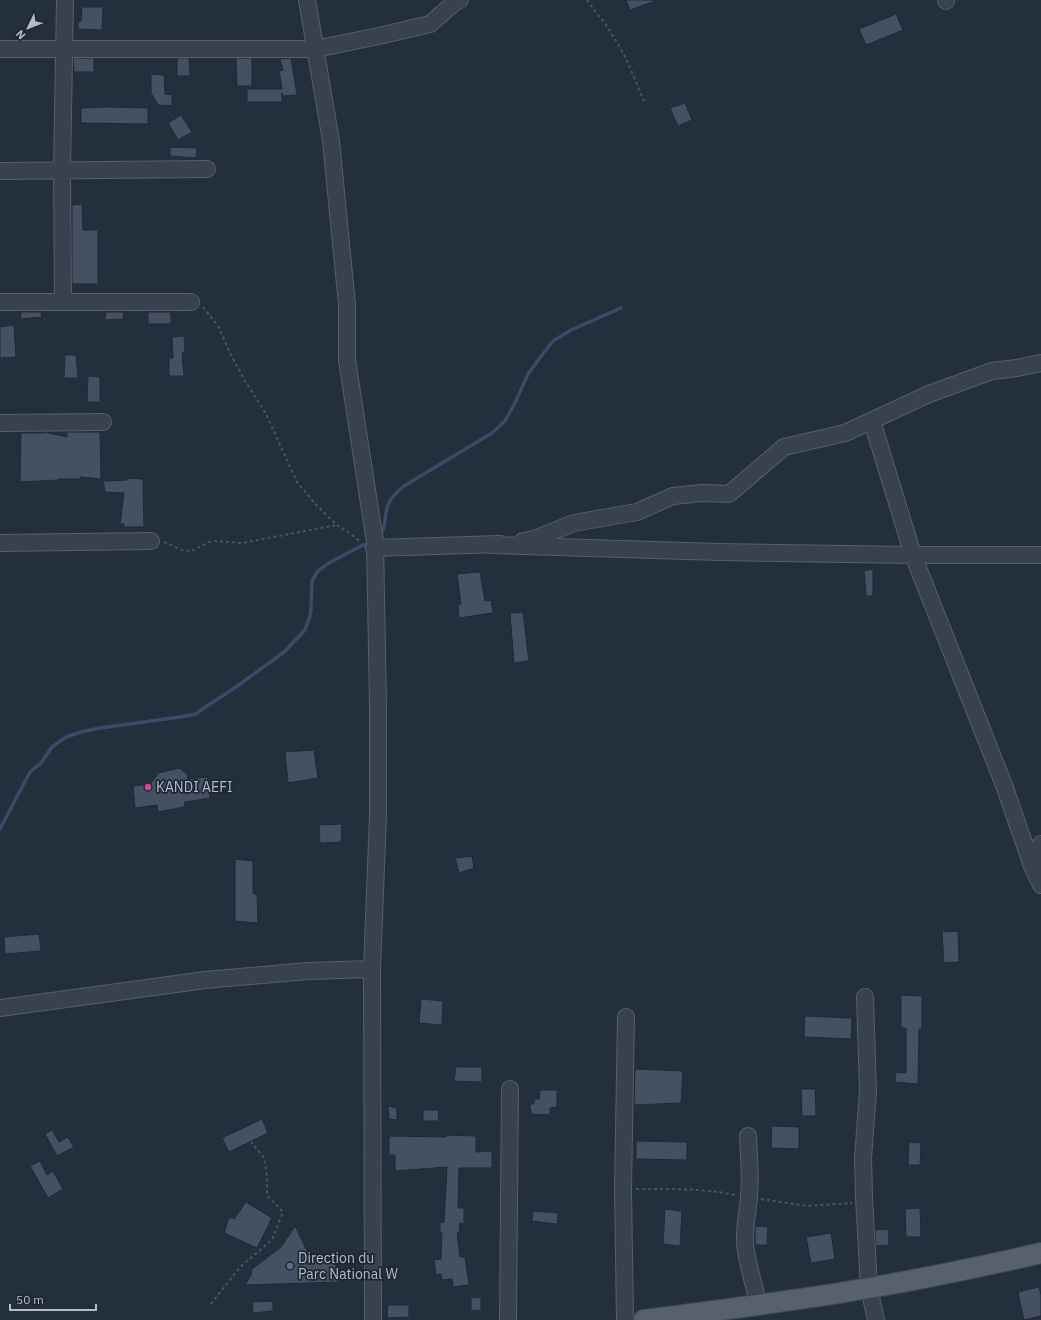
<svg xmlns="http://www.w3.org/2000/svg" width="1041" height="1320" font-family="'IBM Plex Sans',sans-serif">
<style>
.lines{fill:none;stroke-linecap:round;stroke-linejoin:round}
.stream{stroke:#394c67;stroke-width:3.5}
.building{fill:#455162;stroke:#1f2835}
.minor-casing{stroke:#565f6c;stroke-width:18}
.major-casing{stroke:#414a57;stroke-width:22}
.path{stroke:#44595c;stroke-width:2;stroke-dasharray:3 3;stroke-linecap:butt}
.minor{stroke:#38414e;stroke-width:16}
.major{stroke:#56606e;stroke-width:20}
.hotel-dot{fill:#d1479c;stroke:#1d2633;stroke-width:1.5}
.service-dot{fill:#5c6f8a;stroke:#1d2633;stroke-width:1.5}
.labels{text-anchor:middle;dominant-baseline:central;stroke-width:3.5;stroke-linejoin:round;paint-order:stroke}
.poi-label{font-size:14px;fill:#b4bcc9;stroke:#1d2633;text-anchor:start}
</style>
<rect width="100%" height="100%" fill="#242f3e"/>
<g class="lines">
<path class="stream" d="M379 537C388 526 383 514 389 503 392 496 398 491 404 486L492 433 505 421 515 403 528 374 542 355 553 341 571 330 621 308
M0 829 30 772 41 763 52 747 66 737 81 732 100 728 180 717 196 714 204 708 236 687 284 652 305 630 310 616 311 608 312 581 318 571 329 563 363 545 372 543"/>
</g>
<path class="building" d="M626 0H655V1L630 10Z
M82 7H103L102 30 78 29V22L81 21Z
M896 14 903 30 866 45 859 29Z
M73 58H94V72H74Z
M177 58H189L190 76H177Z
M236 58H252V86H237Z
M291 58 297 95 282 96V93V102H247V89H282L279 71 283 70 280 59Z
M151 74 164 75 165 94 172 95V106L158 105 151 93Z
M685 103 692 120 678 126 670 108Z
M107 107 148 108V124L81 123V108Z
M181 115 192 132 178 140 168 123Z
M170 147 197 148 196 158 170 156Z
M82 204 83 230H98V284H72V205Z
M21 312H41L42 317 20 319Z
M106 312H124L123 319 105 320Z
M148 312H171V324H148Z
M14 325 16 357 0 358V327Z
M184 336 185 353H182L184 376H169V358H173L172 337Z
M65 355H76L78 378H64Z
M88 376 100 377V402H87Z
M44 432 67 437V432H100L101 479 80 477V479H58V480L20 482 21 433H44Z
M127 478 143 479 144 527H123L124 524H120L124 493 105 492 103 481 127 480Z
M873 569V596H866L864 571Z
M480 572 485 601 491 600 493 613 459 618 458 604H461L457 574Z
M523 612 529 661 514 663 510 613Z
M314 750 318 778 288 783 285 752Z
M179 768 187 774 188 779 208 777 210 798 185 802 184 807 158 812 157 805 135 808 133 786 150 784 159 773Z
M342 824 341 842 320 843 319 825Z
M472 856 474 868 459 873 455 858Z
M235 859 253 861V893L257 895 258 923 235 921Z
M958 931 959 962 944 963 942 932Z
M39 934 41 951 5 954 4 937Z
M901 995 922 996V1029H919L918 1084 895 1082 896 1072 906 1073V1028H901Z
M421 999 443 1001 442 1025 419 1023Z
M805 1016 852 1018 851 1039 804 1037Z
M456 1067H482V1082L454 1081Z
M635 1069 683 1071 681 1103 634 1105Z
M801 1089H815L816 1116H802Z
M540 1090H557V1107L550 1108V1115L531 1114 530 1104H534V1099H539Z
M388 1106 397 1108V1120L389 1119Z
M423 1110H439L438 1121H423Z
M262 1119 268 1133 229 1152 222 1138Z
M772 1126 799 1127V1149L771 1148Z
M52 1130 59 1142 68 1137 74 1147 57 1156 45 1134Z
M446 1135 476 1136V1152L492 1151V1168H459L458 1208H464V1224L460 1223 459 1233H457L460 1257H465L469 1285 453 1287 452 1279 442 1280 441 1274 436 1275 434 1260 441 1259 442 1233H440V1223L444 1222 447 1167 395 1171V1155H389V1136L446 1137Z
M636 1141 687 1142V1160L636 1159Z
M909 1142 921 1143 920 1165H908Z
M40 1161 47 1175 53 1171 63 1189 48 1198 30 1166Z
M246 1202 272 1218 257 1248 224 1233 229 1217 234 1219Z
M920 1208 921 1237H906L905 1209Z
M665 1209 682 1211 680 1246 663 1244Z
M533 1211 558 1213 557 1224 532 1221Z
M295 1226 311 1259H334L340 1282 245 1285 251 1275 252 1269 281 1247Z
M755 1226 768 1227 767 1245H755Z
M888 1229 889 1245 876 1246 875 1230Z
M831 1233 835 1259 811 1263 806 1237Z
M1039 1287 1041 1295V1316L1024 1320 1018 1292Z
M481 1297V1310L471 1311V1298Z
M273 1301V1311L253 1313 252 1302Z
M388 1305H409V1317L387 1318Z"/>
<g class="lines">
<defs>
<path id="minor" d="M307 0 331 141 347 305V360L375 542 378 706V815L372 969 373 1320
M946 0V1
M0 49H315L379 36 430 24 455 2 460 0
M0 171 207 169
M0 302H191
M63 302 62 171 65 0
M872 421 913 555H1041
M0 423 103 422
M523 541 534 539 574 523 637 512 673 496 702 493 729 494 784 447 845 433 929 394 992 371 1017 368 1041 363
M0 543 151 541
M491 545 719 552 913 555 1004 785 1032 866 1041 885
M374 548 500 544
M1032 866 1041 844
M865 997 868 1091 863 1158 864 1197 869 1288 876 1320
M0 1008 205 980 308 971 372 969
M748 1136C749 1156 751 1177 749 1197 748 1212 744 1227 745 1243 747 1264 754 1285 759 1305
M508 1320 510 1089
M625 1320 623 1189 626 1017"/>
<path id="major" d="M644 1320C719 1310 795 1301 869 1288 927 1278 984 1266 1041 1253"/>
</defs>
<use href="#minor" class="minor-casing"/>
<use href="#major" class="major-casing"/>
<path class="path" d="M587 0 598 15 607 26 626 58 644 101
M203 307 218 326 231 355 245 381 266 414 297 482 317 506 337 525 351 534 361 542
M164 542 182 550 192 551 209 542 217 541 242 543 337 525
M636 1189C671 1189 700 1188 735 1195
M761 1199 807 1206 852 1203
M211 1304 240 1267 272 1240 283 1212 267 1195V1176L264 1158 251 1142"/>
<use href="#minor" class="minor"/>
<use href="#major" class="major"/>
</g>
<circle class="hotel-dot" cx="148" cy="787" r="4"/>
<circle class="service-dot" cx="290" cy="1266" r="4"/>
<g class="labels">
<g class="poi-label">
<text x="156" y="787">KANDI AEFI</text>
<text x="298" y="1258">Direction du<tspan x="298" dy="16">Parc National W</tspan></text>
</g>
</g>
<g transform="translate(28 28) rotate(227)" stroke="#1d2633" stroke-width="3" paint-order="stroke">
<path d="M0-3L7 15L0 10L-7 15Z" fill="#b4bcc9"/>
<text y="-6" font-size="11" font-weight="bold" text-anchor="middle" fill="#b4bcc9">N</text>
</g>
<path d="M10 1304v6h86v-6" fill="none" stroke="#b4bcc9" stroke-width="2"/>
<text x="16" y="1304" font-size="12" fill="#b4bcc9" stroke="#1d2633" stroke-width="3" paint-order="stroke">50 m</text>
</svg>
